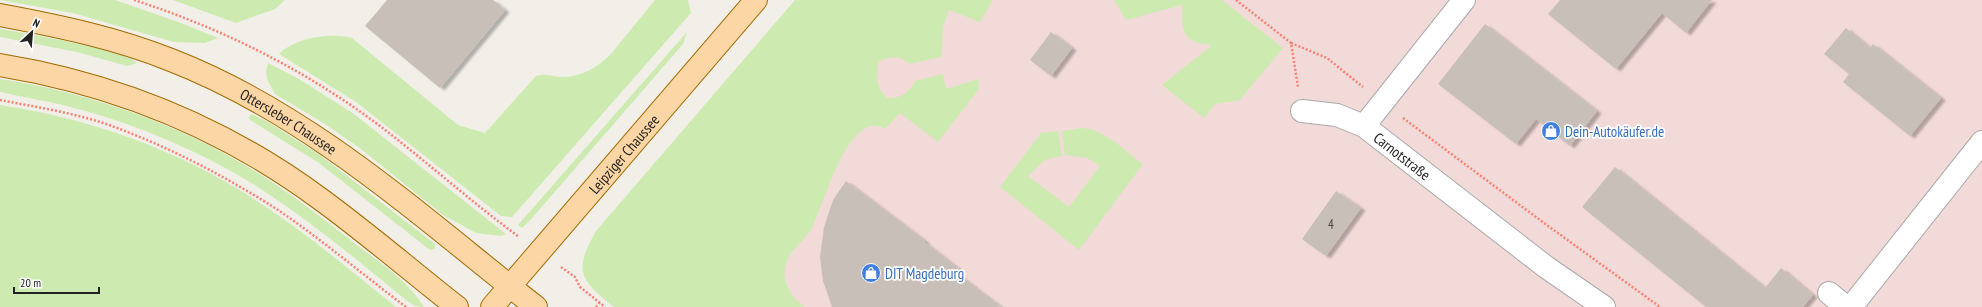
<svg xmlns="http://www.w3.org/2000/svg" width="1982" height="307" font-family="'PT Sans Narrow',sans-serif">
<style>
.commercial{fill:#f2dad9}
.grass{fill:#cdebb0}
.building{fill:#c7bfb8;filter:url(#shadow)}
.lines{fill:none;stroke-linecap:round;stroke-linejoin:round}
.minor-casing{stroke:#a9a9a9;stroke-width:24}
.major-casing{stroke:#a06b00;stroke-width:24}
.path{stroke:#fa8072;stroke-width:2.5;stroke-dasharray:2 2;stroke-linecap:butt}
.minor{stroke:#fff;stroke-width:22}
.major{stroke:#fcd6a4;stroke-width:22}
.labels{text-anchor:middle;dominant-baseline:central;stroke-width:3.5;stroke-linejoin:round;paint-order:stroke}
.number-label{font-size:13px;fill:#4b4948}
.street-label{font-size:15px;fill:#222;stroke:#fff}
.shop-label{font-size:15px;fill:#366cbe;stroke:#fff;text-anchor:start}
</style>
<defs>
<filter id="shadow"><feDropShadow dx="4.5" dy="2.5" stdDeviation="1" flood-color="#0004"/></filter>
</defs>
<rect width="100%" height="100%" fill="#f2efe9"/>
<path class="commercial" d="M802 0H1982V307H630Z"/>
<path class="grass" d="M0 0H115L181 23 218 38 205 43 174 42 73 13Z
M173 0H285L275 9 236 23Z
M655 0H688L691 13 512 217 501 216 356 102 279 54C294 38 330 32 352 38L458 125 485 133 536 76C545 73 551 76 560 77 580 78 596 68 610 55Z
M795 0H993L980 22 949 10 943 27 941 57 910 64C899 55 891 56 879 61 875 75 876 87 887 98 900 99 910 92 915 81L943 74 946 89 978 79 979 89 938 142 900 113 885 129C880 126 874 124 868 127 842 137 824 201 813 226 805 242 787 250 785 269 783 284 792 299 805 307H614C580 280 573 271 596 231Z
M1114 0H1222L1283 48 1240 100 1215 104 1204 118 1162 85 1211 46C1208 43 1203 45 1199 43 1180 39 1182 20 1182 5L1126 20Z
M0 29C20 32 129 51 137 63L127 66 77 52 0 37Z
M687 32 683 44 533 217 522 228 518 225Z
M268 63 299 79 354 114 506 234 501 236 476 233 443 215 361 149 325 124 275 94 267 79 266 71Z
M0 79C97 94 193 129 275 184 302 202 327 222 353 242 377 261 408 280 424 307L415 306 407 301C359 261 310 221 258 187 206 154 134 123 74 108 50 101 25 98 0 92Z
M0 105C88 118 179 150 254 199 304 231 350 270 396 307H0Z
M252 114 268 122 320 155 435 244V249L430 250 319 163 250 120 249 117Z
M1082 128C1105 129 1126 152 1143 164L1079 250 1000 187 1041 133 1058 131 1062 156 1045 160 1028 176 1069 207 1100 166 1087 158 1065 155 1062 131Z"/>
<path class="building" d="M387 0H493L505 10 440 88 365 26Z
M1560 0H1712L1686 33 1662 13 1616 69 1548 14Z
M1485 24 1597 111 1570 146 1536 119 1516 144 1438 84Z
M1846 28 1870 48 1873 44 1941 98 1910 136 1843 82 1849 74 1824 54Z
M1051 32 1072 48 1051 76 1030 60Z
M1615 167 1765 288 1781 268 1813 295 1803 307H1706L1582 207Z
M846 181 925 241 924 242 959 269 956 273 1001 307H832L823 281 820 257 824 227 833 200Z
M1336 191 1361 208 1326 256 1302 239Z"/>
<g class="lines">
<defs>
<g id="minor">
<path id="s1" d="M1302 111 1337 115 1364 126 1546 267 1604 307"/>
<path d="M1364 126 1464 0"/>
<path d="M1829 293 1846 307"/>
<path d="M1851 307 1982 142"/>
</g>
<g id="major">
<path id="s2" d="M0 15C59 26 116 38 171 60 310 114 420 216 536 307"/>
<path d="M0 65C116 84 224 128 319 198 366 232 411 271 457 307"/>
<path id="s3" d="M492 307 756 0"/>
</g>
</defs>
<use href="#minor" class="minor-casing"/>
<use href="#major" class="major-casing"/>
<path class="path" d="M134 0C224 29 309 72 384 129 429 164 473 203 519 237
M1236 0 1291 43 1298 87
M1291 43 1327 58 1363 87
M0 100C36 107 75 113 109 125 167 146 223 175 275 208 320 238 362 274 406 307
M1403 118 1544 223 1660 307
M561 267 575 277 580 287 605 307
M596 307 600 302"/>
<use href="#minor" class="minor"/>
<use href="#major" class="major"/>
</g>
<defs>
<symbol id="shop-disc" viewBox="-11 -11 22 22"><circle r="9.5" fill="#3f7fe0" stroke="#fff"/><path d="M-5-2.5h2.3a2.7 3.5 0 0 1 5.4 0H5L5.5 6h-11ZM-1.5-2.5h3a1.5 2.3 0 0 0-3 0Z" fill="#fff"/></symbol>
</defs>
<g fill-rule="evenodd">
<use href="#shop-disc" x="1540" y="120" width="22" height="22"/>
<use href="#shop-disc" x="860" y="262" width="22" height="22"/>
</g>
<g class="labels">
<g class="number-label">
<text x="1331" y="224">4</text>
</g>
<g class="street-label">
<text stroke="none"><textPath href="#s2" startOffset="310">Ottersleber Chaussee</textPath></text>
<text stroke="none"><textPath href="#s3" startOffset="202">Leipziger Chaussee</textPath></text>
<text stroke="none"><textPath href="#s1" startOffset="113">Carnotstraße</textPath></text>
</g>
<g class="shop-label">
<text x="1565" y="131">Dein-Autokäufer.de</text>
<text x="885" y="273">DIT Magdeburg</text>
</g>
</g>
<g transform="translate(32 32) rotate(26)" stroke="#ffffff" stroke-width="3" paint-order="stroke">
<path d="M0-3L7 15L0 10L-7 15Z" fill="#222222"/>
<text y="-6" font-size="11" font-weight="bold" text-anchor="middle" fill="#222222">N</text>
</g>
<path d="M14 287v6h85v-6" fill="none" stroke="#222222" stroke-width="2"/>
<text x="20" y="287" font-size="12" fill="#222222" stroke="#ffffff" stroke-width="3" paint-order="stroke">20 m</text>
</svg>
